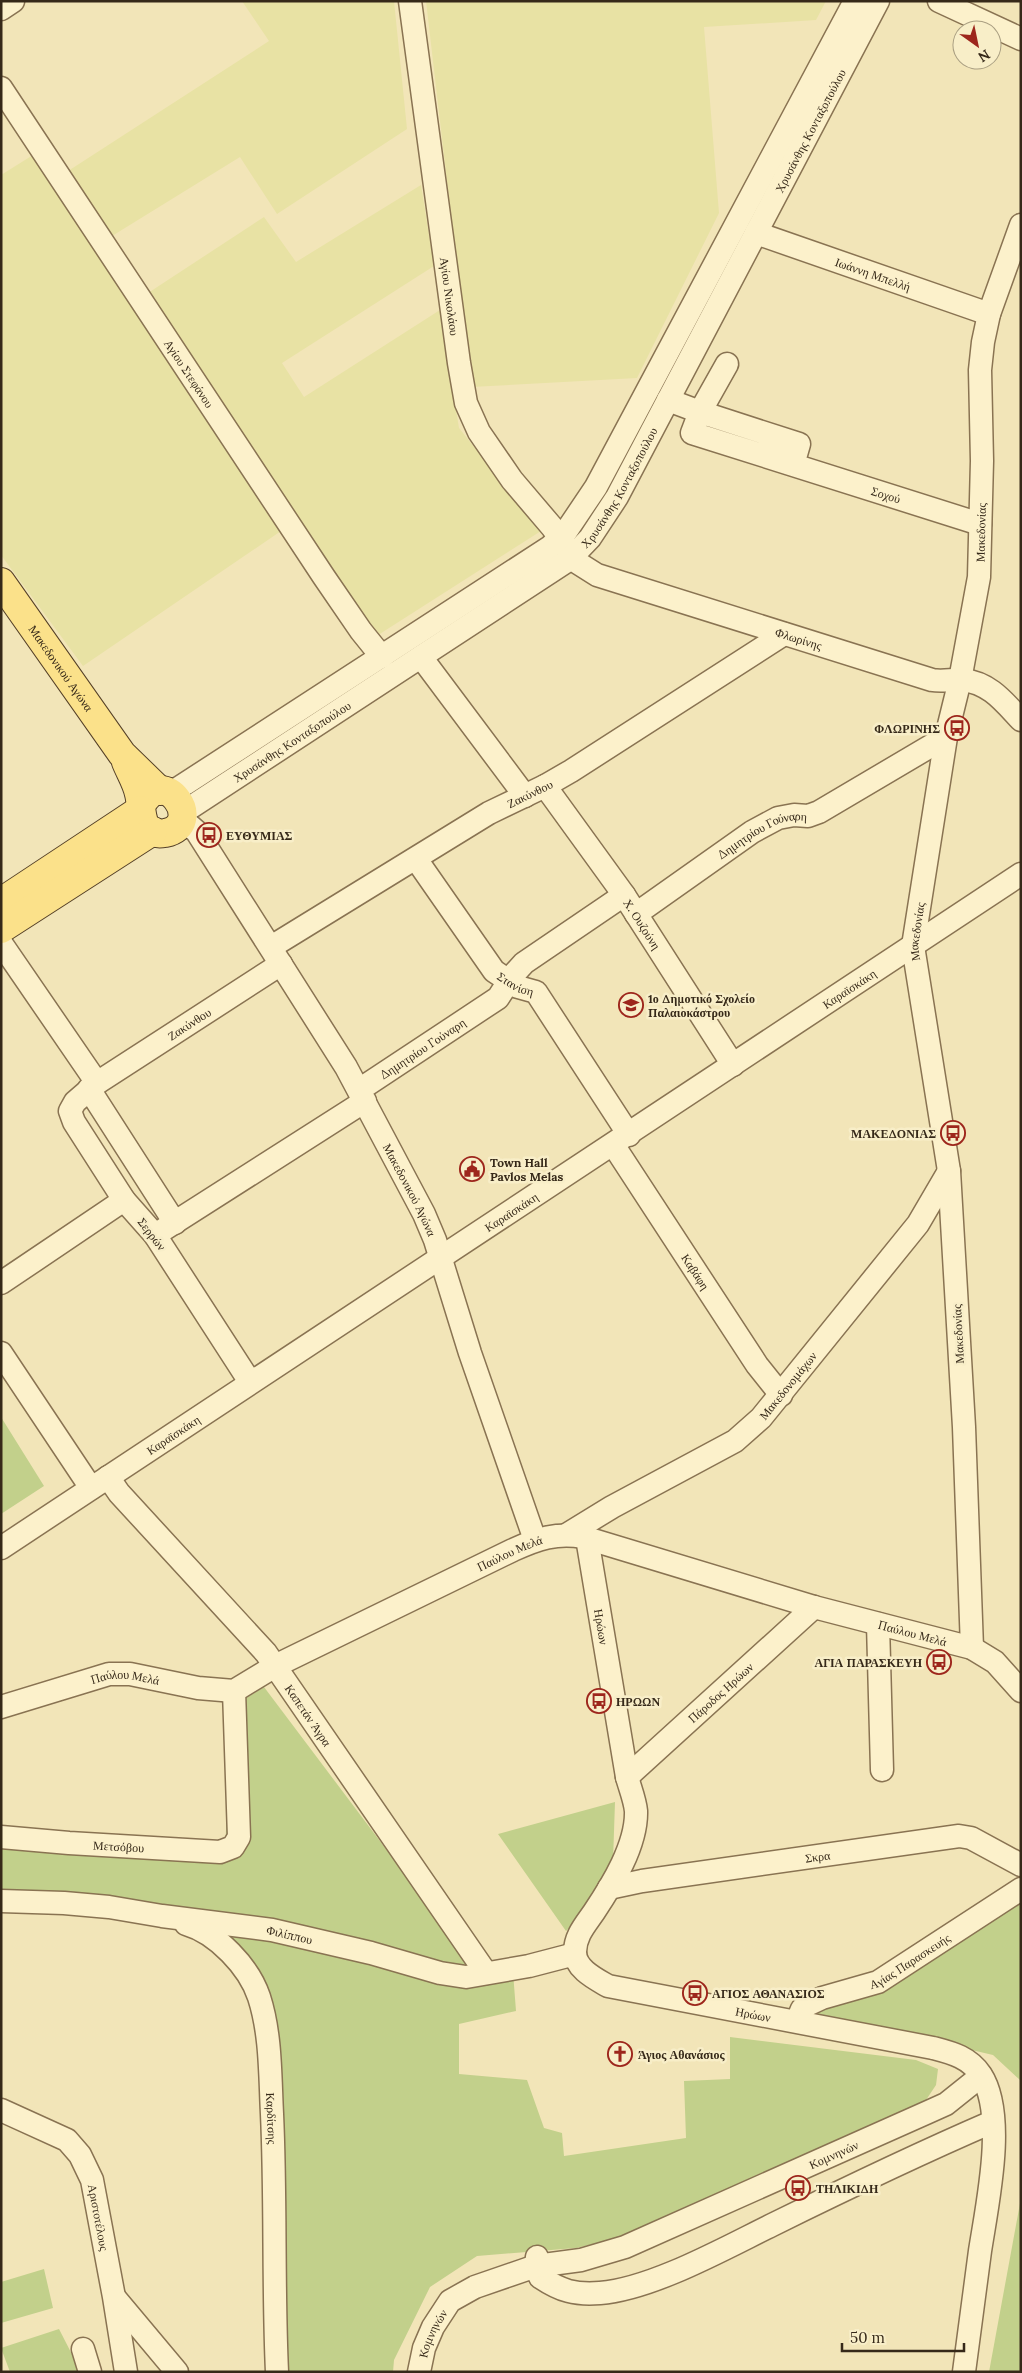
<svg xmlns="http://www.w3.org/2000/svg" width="1022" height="2373" font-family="Lora,serif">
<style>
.farmland{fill:#e8e2a4}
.green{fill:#c2d08b}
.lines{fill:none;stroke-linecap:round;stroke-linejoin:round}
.minor-casing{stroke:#897352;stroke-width:25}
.major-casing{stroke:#554027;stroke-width:30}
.minor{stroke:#fcf1cb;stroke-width:22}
.major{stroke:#fbe18a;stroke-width:28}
.labels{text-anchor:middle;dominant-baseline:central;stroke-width:5;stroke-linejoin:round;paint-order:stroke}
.street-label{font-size:12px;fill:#362919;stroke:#f8eec8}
.poi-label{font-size:12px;font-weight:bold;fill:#362919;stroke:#f8eec8;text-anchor:start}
</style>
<rect width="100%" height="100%" fill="#f2e5b8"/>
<path class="farmland" d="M242 1H394L407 129 277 214 240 157 112 236 65 173 269 41Z
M426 1H826L816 20 704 27 719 213 637 378 471 387Z
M33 155 281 531 83 666 1 555V175Z
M421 185 434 266 282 363 304 397 440 310 459 428 541 531 375 637 145 295 264 217 296 262Z"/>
<path class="green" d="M1 1417 44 1486 1 1514Z
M264 1687 474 1966 513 1972 516 2011 459 2024V2074L527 2080 544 2128 562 2133 564 2156 686 2138 684 2081 730 2079V2037L916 2060 938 2069 936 2085 926 2100 623 2237 576 2248 477 2256 430 2287 394 2360 393 2372H269L258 2031 247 1991 223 1958 185 1926 1 1901V1845L225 1860 230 1708Z
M615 1802 613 1861 577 1921 566 1931 498 1834Z
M1021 1893V2081L993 2055 810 2012Z
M1021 2198V2372H989Z
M44 2269 53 2308 1 2323V2282Z
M59 2329 81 2372H10L1 2348Z"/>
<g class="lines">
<defs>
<g id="minor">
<path id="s1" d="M410 1 459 363 466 403 479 432 512 480 552 527 578 563 597 575 932 680C943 682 953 679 963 680 990 683 1004 702 1021 720"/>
<path d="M939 1 1021 39"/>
<path d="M1 9 13 1"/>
<path id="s2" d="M1 88 324 577 361 631 382 657"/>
<path id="s3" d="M756 233 989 314"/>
<path d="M668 400 700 412 727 364"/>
<path id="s4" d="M793 465 799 444 700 412 692 433 980 524"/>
<path d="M421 657 525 796"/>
<path id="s5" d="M545 786 624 895 733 1065"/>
<path d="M171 793 550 547 565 533 596 487 855 1"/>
<path id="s6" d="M182 813 570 559 590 538 617 497 878 1"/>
<path id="s7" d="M181 818 197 832 346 1067 424 1214 435 1240 470 1353 535 1540"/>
<path id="s8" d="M416 859 494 971 518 987 536 992 629 1135"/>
<path id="s9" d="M636 914 752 832 778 818 794 815 808 816 819 812 946 737"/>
<path d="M1 943 97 1083"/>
<path id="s10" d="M271 947 489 813 545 786 571 771 784 634"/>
<path d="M89 1089 175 1223"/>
<path id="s11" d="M359 1090 498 998 513 975 524 963 624 895"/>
<path id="s12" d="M614 1146 757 1365 781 1395"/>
<path d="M155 1235 365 1101"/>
<path d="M1 1283 124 1200"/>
<path d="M1 1353 91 1488"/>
<path id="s13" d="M250 1382 155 1235 124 1200 74 1122 70 1111 75 1102 97 1083 281 964"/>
<path id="s14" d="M108 1477 119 1493 266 1653 486 1973"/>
<path id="s15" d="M568 1534 612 1507 735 1441 761 1418 918 1224 949 1171"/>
<path id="s16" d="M587 1538 627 1777C630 1788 635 1800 636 1811 637 1845 612 1885 594 1912 585 1925 575 1936 575 1952 575 1969 596 1979 608 1986L933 2048C952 2053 969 2057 981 2075 1007 2115 987 2205 980 2251 975 2291 969 2332 964 2372"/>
<path id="s17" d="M1 1548C341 1323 682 1100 1021 874"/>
<path d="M878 1624 882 1770"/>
<path id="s18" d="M972 1648 964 1427 949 1171 913 946 946 737 960 680 979 577 982 461 980 370 983 342 989 314 1021 225"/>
<path id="s19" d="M1 1707 109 1674H130L198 1688 234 1691 275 1666 513 1550C537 1539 557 1532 583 1537L814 1607 972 1648 995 1662 1021 1691"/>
<path id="s20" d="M627 1777 814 1607"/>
<path id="s21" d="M1 1837 69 1843 220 1852 233 1847 239 1837 234 1691"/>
<path id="s22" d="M609 1888 642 1881 959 1836 971 1838 1021 1865"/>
<path id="s23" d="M1 1901 64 1903 109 1907 162 1916 272 1930 371 1953 440 1973 466 1977 529 1966 575 1954"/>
<path id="s24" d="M186 1924C217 1933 249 1967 259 1997 271 2034 270 2075 272 2114 276 2200 273 2286 277 2372"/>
<path id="s25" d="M797 2021 802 2009 807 2005 822 1998 878 1982 1021 1889"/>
<path id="s26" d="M1 2110 67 2140 80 2155 92 2180 114 2297 126 2372"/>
<path d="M537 2257 536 2266 540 2277C561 2291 575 2295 600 2293 652 2289 725 2248 772 2225 845 2189 918 2154 992 2122"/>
<path d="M115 2298 177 2372"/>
<path d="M83 2349 90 2372"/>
<path id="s27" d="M419 2372 424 2348 433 2327 450 2301 475 2287 536 2266 581 2260 625 2247 926 2113 946 2104 981 2076"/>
</g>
<g id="major">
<path id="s28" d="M1 582 122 754 160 791"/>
<path d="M126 762C130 772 137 783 139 794 143 809 138 837 165 833 207 825 163 761 141 806"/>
<path d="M1 902 140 810"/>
<path d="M1 929 153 831"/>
</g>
</defs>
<use href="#minor" class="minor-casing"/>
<use href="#major" class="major-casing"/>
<use href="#minor" class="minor"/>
<use href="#major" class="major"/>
</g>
<defs>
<symbol id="bus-ring" viewBox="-11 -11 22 22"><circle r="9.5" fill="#f8eec8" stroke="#9d261c" stroke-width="1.5"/><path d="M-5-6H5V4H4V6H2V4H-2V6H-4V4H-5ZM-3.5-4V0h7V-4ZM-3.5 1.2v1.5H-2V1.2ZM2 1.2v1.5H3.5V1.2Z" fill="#9d261c"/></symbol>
<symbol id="school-ring" viewBox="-11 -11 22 22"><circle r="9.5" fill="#f8eec8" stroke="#9d261c" stroke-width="1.5"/><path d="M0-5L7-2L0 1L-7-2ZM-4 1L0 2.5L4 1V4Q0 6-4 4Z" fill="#9d261c"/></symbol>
<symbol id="civic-ring" viewBox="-11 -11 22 22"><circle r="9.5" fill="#f8eec8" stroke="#9d261c" stroke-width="1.5"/><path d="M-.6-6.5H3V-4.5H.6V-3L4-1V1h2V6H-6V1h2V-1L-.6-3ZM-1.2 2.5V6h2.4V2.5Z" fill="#9d261c"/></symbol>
<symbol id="church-ring" viewBox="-11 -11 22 22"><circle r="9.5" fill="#f8eec8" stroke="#9d261c" stroke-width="1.5"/><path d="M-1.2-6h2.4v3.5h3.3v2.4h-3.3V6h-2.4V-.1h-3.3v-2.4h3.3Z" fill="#9d261c"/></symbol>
</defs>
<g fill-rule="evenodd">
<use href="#bus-ring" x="943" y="714" width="28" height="28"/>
<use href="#bus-ring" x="195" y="821" width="28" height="28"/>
<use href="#school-ring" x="617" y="991" width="28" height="28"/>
<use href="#bus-ring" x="939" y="1119" width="28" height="28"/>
<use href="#civic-ring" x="458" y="1155" width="28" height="28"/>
<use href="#bus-ring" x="925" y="1648" width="28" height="28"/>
<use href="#bus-ring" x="585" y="1687" width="28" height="28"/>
<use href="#bus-ring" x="681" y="1979" width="28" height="28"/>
<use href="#church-ring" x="606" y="2040" width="28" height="28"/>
<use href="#bus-ring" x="784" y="2174" width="28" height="28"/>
</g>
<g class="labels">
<g class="street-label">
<text stroke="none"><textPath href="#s6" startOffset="956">Χρυσάνθης Κονταξοπούλου</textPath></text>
<text stroke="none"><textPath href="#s3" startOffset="124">Ιωάννη Μπελλή</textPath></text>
<text stroke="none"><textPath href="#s1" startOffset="298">Αγίου Νικολάου</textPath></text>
<text stroke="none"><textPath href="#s2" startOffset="342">Αγίου Στεφάνου</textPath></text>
<text stroke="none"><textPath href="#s6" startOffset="551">Χρυσάνθης Κονταξοπούλου</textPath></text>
<text stroke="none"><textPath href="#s4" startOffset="352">Σοχού</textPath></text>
<text stroke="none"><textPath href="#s18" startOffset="1125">Μακεδονίας</textPath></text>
<text stroke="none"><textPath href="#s1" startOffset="836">Φλωρίνης</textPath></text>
<text stroke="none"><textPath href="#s28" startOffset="105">Μακεδονικού Αγώνα</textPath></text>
<text stroke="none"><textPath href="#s6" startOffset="131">Χρυσάνθης Κονταξοπούλου</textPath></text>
<text stroke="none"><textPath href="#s10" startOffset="301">Ζακύνθου</textPath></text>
<text stroke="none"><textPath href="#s9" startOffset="151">Δημητρίου Γούναρη</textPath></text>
<text stroke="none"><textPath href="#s5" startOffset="169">Χ. Ουζούνη</textPath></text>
<text stroke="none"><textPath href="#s18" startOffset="720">Μακεδονίας</textPath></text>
<text stroke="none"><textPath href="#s8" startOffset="162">Στανίση</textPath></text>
<text stroke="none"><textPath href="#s17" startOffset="1016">Καραϊσκάκη</textPath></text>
<text stroke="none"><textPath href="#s13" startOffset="475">Ζακύνθου</textPath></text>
<text stroke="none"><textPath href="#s11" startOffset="76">Δημητρίου Γούναρη</textPath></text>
<text stroke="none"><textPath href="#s7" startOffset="438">Μακεδονικού Αγώνα</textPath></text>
<text stroke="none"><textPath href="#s17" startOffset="611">Καραϊσκάκη</textPath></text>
<text transform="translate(152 1234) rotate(52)">Σερρών</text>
<text stroke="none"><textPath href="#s12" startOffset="150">Καβάφη</textPath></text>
<text transform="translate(958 1334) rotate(-93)">Μακεδονίας</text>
<text stroke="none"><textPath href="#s15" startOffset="268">Μακεδονομάχων</textPath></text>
<text stroke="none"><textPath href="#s17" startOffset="206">Καραϊσκάκη</textPath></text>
<text stroke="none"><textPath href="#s19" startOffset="548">Παύλου Μελά</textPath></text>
<text stroke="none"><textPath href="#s16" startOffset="90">Ηρώων</textPath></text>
<text stroke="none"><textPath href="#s19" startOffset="968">Παύλου Μελά</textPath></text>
<text stroke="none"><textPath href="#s19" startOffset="129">Παύλου Μελά</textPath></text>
<text stroke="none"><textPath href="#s20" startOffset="126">Πάροδος Ηρώων</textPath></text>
<text stroke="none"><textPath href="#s14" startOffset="312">Καπετάν Άγρα</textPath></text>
<text stroke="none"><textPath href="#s21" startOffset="118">Μετσόβου</textPath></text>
<text stroke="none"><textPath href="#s22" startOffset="211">Σκρα</textPath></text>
<text stroke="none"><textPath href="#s23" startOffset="291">Φιλίππου</textPath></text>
<text stroke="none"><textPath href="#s25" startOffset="132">Αγίας Παρασκευής</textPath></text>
<text stroke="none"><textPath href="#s16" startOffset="631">Ηρώων</textPath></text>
<text stroke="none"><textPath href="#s24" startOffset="229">Καρδίτσης</textPath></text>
<text stroke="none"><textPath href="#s27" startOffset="491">Κομνηνών</textPath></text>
<text stroke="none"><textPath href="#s26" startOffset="158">Αριστοτέλους</textPath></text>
<text stroke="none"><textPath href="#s27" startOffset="41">Κομνηνών</textPath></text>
</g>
<g class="poi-label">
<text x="940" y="728" text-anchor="end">ΦΛΩΡΙΝΗΣ</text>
<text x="226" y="835">ΕΥΘΥΜΙΑΣ</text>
<text x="648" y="998">1ο Δημοτικό Σχολείο<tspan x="648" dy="14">Παλαιοκάστρου</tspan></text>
<text x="936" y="1133" text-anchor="end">ΜΑΚΕΔΟΝΙΑΣ</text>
<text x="490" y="1162">Town Hall<tspan x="490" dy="14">Pavlos Melas</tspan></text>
<text x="922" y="1662" text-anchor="end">ΑΓΙΑ ΠΑΡΑΣΚΕΥΗ</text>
<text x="616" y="1701">ΗΡΩΩΝ</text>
<text x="712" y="1993">ΑΓΙΟΣ ΑΘΑΝΑΣΙΟΣ</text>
<text x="638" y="2054">Άγιος Αθανάσιος</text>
<text x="816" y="2188">ΤΗΛΙΚΙΔΗ</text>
</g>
</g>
<rect width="1022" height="2373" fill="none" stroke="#362919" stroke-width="5"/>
<g transform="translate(977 45) rotate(147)"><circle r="24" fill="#f8eec8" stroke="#aa9f82"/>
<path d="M0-4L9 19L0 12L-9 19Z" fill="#9d261c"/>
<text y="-8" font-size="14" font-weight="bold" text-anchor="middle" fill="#362919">N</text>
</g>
<path d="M842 2343v8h122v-8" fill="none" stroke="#362919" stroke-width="2.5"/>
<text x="850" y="2343" font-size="15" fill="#362919" stroke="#f8eec8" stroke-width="4" paint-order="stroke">50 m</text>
</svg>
